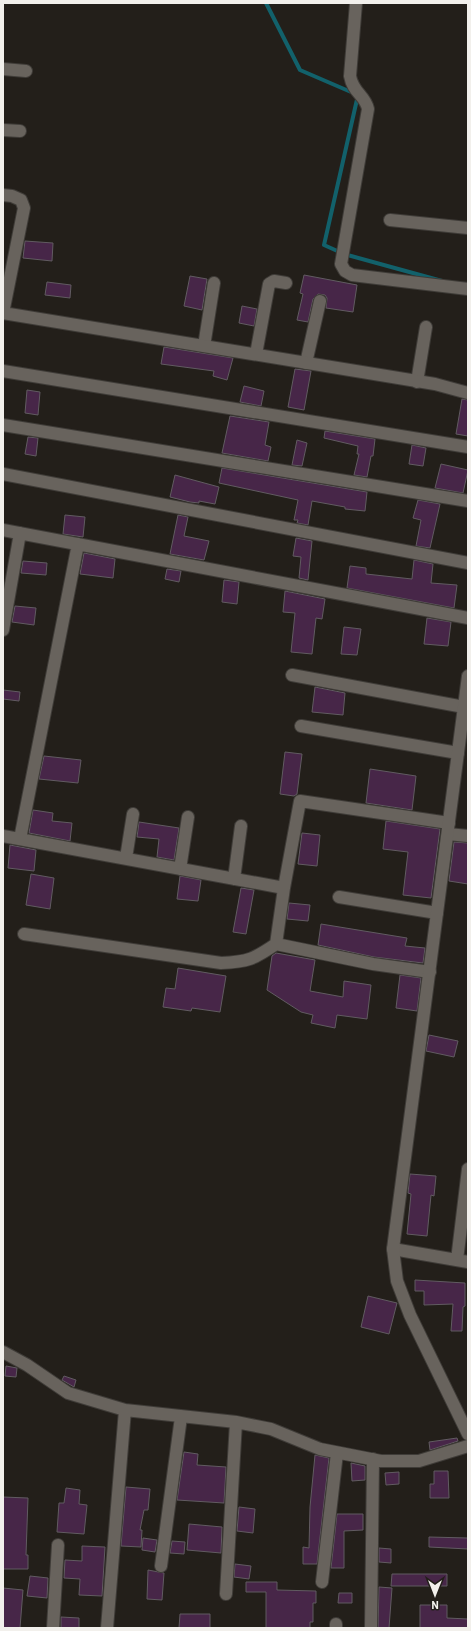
<svg xmlns="http://www.w3.org/2000/svg" width="471" height="1631" font-family="Barlow,sans-serif">
<style>
.lines{fill:none;stroke-linecap:round;stroke-linejoin:round}
.stream{stroke:#12616b;stroke-width:4}
.building{fill:#472648;stroke:#615b61}
.street-casing{stroke:#3f3c38;stroke-width:14}
.secondary-casing{stroke:#3f3c38;stroke-width:14}
.street{stroke:#68635d;stroke-width:12}
.secondary{stroke:#68635d;stroke-width:12}
</style>
<rect width="100%" height="100%" fill="#231f1a"/>
<g class="lines">
<path class="stream" d="M266 3 300 70 358 95 324 245 344 254 442 281"/>
</g>
<path class="building" d="M25 241 53 243 52 261 23 258Z
M304 275 357 285 353 312 326 308 327 298 325 295 318 294 313 299 308 322 297 320 303 294 300 293Z
M190 276 207 279 202 310 184 306Z
M47 282 71 285 70 298 45 295Z
M242 306 257 309 254 326 239 323Z
M164 347 233 358 227 380 213 376 214 371 161 364Z
M295 369 311 371 304 410 288 407Z
M244 386 264 391 261 406 240 402Z
M27 390 40 392 38 415 25 413Z
M462 399 468 400V436L456 434Z
M230 416 269 422 265 445 271 447 268 461 222 453Z
M325 431 375 439 373 456H371L367 477 354 475 359 454H357L358 446 324 438Z
M28 437 38 438 36 456 25 454Z
M297 440 307 443 302 466 292 465Z
M412 445 426 448 423 466 409 464Z
M441 464 468 470 463 493 435 488Z
M222 468 367 492 365 511 345 509V507L312 501 308 525 297 523 298 520H294L298 500 219 483Z
M175 475 219 487 215 504 199 501V503L190 502 170 497Z
M418 500 440 504 430 548 416 546 421 520 413 518Z
M65 515 85 517 83 537 63 534Z
M178 515 188 517 184 536 209 541 204 560 170 554Z
M296 538 312 541 308 580 299 578 301 557 293 556Z
M84 553 115 559 113 578 80 574Z
M414 560 433 564 431 583 457 585 454 608 347 588 350 566 366 568V574L412 579Z
M23 561 47 563 46 575 21 573Z
M167 569 181 571 179 582 165 579Z
M224 580 239 582 237 604 222 602Z
M285 591 325 599 322 619 316 618 312 654 291 652 295 613 283 612Z
M15 606 36 608 34 625 12 622Z
M427 618 451 622 448 646 424 644Z
M344 627 361 629 357 655 341 654Z
M315 687 345 693 343 715 312 712Z
M3 690 20 692 19 701 3 699Z
M285 752 302 754 297 794 294 796 280 794Z
M44 756 81 760 78 783 39 779Z
M370 769 416 776 412 810 366 803Z
M33 810 53 813 52 821 72 823 70 841 29 833Z
M386 821 440 829 431 898 403 895 408 852 383 849Z
M139 822 179 828 174 860 157 857 159 839 137 837Z
M302 833 320 835 317 866 298 864Z
M454 842 468 843V884L449 881Z
M10 845 36 850 34 871 8 868Z
M31 874 54 878 50 909 26 905Z
M180 876 201 880 198 901 177 899Z
M241 888 254 890 246 934 233 932Z
M289 903 310 905 308 921 287 919Z
M321 924 407 938 405 946 425 948 423 963 374 957 318 945Z
M276 953 315 960 310 991 343 997 344 981 371 985 367 1019 337 1015 335 1028 311 1023 313 1015 301 1012 267 990 272 956Z
M178 968 226 976 220 1012 192 1008 191 1011 163 1007 166 988 175 989Z
M400 975 421 978 417 1011 396 1008Z
M429 1035 458 1041 454 1057 426 1051Z
M410 1174 436 1176 434 1196 431 1195 427 1236 407 1234 411 1194 408 1193Z
M415 1280 465 1283V1306L463 1307 462 1331H451L453 1304 424 1305V1291H415Z
M368 1296 397 1303 389 1334 361 1327Z
M6 1366 17 1368 16 1377 5 1376Z
M64 1376 76 1380 74 1387 62 1380Z
M457 1438 458 1441 430 1450 429 1442Z
M184 1452 198 1454 197 1465 226 1467 224 1503 177 1500Z
M315 1455 329 1458 317 1564H303V1547L309 1548 310 1507Z
M351 1463 365 1466V1480L352 1481Z
M434 1471H448L449 1498H430V1484H434Z
M399 1472V1484L386 1485 385 1473Z
M126 1487 150 1489 148 1510H144L140 1530H142L141 1547 121 1546Z
M66 1488 80 1490 79 1504 87 1505 84 1534 57 1532 59 1503H64Z
M3 1497 28 1498 26 1555H28V1569H3Z
M239 1507 255 1509 253 1533 237 1531Z
M337 1514H363V1530L344 1531V1568H331Z
M189 1524 222 1527 221 1553 187 1550Z
M429 1537 468 1538V1549L429 1547Z
M143 1538 157 1540 155 1552 142 1550Z
M172 1541 185 1542 184 1554 170 1553Z
M82 1546 105 1547 102 1596 79 1595 80 1579 64 1578 65 1560 82 1561Z
M379 1548 391 1549V1563L379 1562Z
M235 1564 251 1566 249 1579 234 1577Z
M148 1570 164 1573 162 1600 147 1599Z
M392 1574H447V1586H391Z
M30 1576 48 1578 47 1598 27 1596Z
M246 1582H277V1590L316 1591V1603H313V1622H310V1628H266V1592H246Z
M379 1587 392 1588 389 1628H378Z
M3 1588 23 1590 20 1628H3Z
M339 1593H352V1603H338Z
M420 1605H447V1618L468 1619V1628H420Z
M180 1614H210V1628H179Z
M61 1617 79 1618V1628H61Z"/>
<g class="lines">
<defs>
<path id="street" d="M356 3 350 76C353 93 365 95 368 109L341 264 345 271 352 275 468 289
M3 69 26 71
M3 130 20 131
M390 220 468 228
M204 346 214 283
M256 354 269 284 274 281 286 283
M306 363 320 301
M3 371 468 447
M417 382 426 327
M3 425 468 501
M3 474 468 563
M3 530 468 618
M3 630 20 533
M292 675 464 707
M301 726 458 753
M448 834 468 836
M3 836 284 888
M20 839 78 544
M126 858 133 814
M180 869 188 817
M234 879 241 826
M339 897 437 913
M24 934 221 963C248 962 254 959 276 944
M430 972 373 964 276 944 284 888 300 801 449 823
M393 1249 468 1262
M457 1260 468 1169
M3 1352 27 1365 68 1393 125 1410 236 1422 271 1429 320 1449 381 1461H419L468 1446
M161 1566 181 1417
M322 1582 337 1453
M226 1594 236 1422
M53 1628 58 1545
M107 1628 125 1410
M336 1628V1624
M371 1628 373 1459"/>
<path id="secondary" d="M3 195 12 196 21 200 24 208 3 313 435 384 468 393
M468 676 393 1249 397 1281 410 1315 468 1434"/>
</defs>
<use href="#street" class="street-casing"/>
<use href="#secondary" class="secondary-casing"/>
<use href="#street" class="street"/>
<use href="#secondary" class="secondary"/>
</g>
<rect width="471" height="1631" fill="none" stroke="#f2f0ec" stroke-width="8"/>
<g transform="translate(435 1595) rotate(180)" stroke="#231f1a" stroke-width="3" paint-order="stroke">
<path d="M0-3L7 15L0 10L-7 15Z" fill="#f2f0ec"/>
<text y="-6" font-size="11" font-weight="bold" text-anchor="middle" fill="#f2f0ec">N</text>
</g>
</svg>
